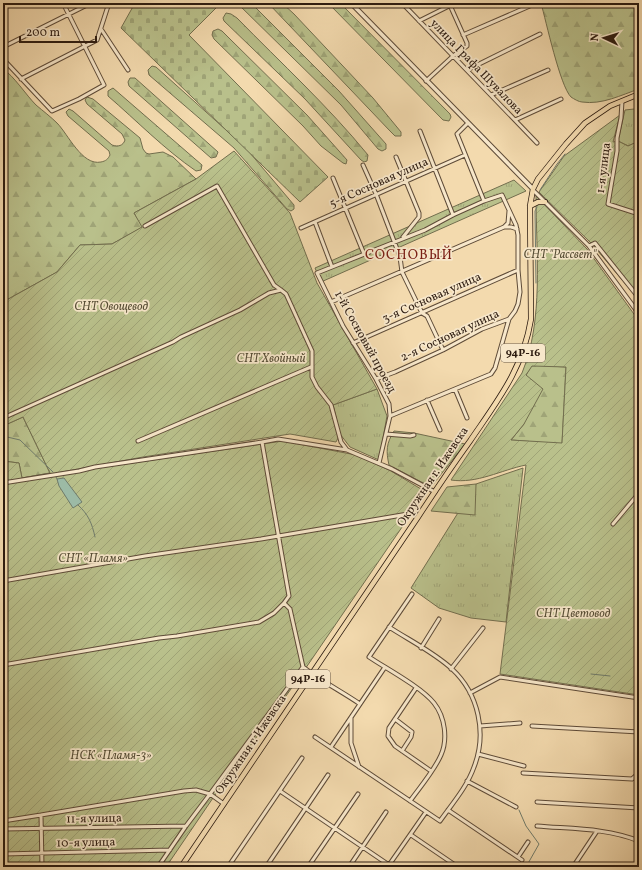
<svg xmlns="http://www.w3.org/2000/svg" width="642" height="870" font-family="Vollkorn,serif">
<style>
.grass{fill:url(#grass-tufts);stroke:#726e4e}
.forest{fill:url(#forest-firs);stroke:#726e4e}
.cemetery{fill:url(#cemetery-stones);stroke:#726e4e}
.garden{fill:url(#garden-furrows);stroke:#726e4e;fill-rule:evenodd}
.water{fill:#9cbba7;stroke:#6f7b6b}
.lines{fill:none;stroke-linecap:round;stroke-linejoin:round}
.stream{stroke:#6f7b6b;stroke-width:1}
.minor-casing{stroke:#5e4b38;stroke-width:5}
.tertiary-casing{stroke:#5e4b38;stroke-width:5.5}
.primary-casing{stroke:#2c1b10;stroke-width:6}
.minor{stroke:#f7e7ca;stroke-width:3}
.tertiary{stroke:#f7e7ca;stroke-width:3.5}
.primary{stroke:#f3daae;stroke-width:4.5}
.labels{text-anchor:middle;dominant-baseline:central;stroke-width:3.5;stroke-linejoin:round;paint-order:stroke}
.shield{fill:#f7e7ca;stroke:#695848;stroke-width:1}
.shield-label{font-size:11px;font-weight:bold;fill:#2c1b10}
.street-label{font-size:12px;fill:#2c1b10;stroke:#f7e7ca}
.park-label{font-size:12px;font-style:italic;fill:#564d35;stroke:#f7e7ca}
.quarter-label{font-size:14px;letter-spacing:1px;fill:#7a1f14;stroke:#f7e7ca}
</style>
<defs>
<pattern id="grass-tufts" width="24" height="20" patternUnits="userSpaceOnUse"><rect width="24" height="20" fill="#b9c08b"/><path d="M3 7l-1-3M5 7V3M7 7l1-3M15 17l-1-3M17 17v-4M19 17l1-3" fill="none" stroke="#9fa477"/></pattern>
<pattern id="forest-firs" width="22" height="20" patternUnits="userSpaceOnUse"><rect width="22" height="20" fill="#b9c08b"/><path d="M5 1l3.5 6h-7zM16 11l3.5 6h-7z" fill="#9fa477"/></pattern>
<pattern id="cemetery-stones" width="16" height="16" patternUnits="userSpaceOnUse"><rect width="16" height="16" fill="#b9c08b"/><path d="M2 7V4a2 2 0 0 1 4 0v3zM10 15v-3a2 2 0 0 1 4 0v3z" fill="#9fa477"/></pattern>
<pattern id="garden-furrows" width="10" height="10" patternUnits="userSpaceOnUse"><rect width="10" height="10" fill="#b9c08b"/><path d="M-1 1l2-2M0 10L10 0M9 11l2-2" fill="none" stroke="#9fa477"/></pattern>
</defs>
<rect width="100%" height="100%" fill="#f3daae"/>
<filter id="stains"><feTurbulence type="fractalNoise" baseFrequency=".005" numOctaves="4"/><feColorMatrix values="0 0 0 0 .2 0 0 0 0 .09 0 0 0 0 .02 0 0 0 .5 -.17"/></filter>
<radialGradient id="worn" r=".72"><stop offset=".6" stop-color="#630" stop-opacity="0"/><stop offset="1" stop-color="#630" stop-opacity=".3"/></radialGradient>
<path class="grass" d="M634 109 639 110V141L628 146 618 141 625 110Z
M514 180 526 191 321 282 315 268Z
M377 389 387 416 379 460 350 447 340 434 333 405Z
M523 468 506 622 471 618 439 608 411 588 476 484Z"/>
<path class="forest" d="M237 3H251L339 91 386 144V149L382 151 378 149 341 105Z
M268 3H282L294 14 373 98 401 132V136H395L390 131Z
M328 3H340L450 114 451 117 449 121 443 120Z
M541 3H639V89C621 95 602 105 582 102 579 102 574 99 571 97 560 86 546 21 541 3Z
M226 13 231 14 237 18C281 63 328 106 368 155L367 161 364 162 361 160 305 99 224 21 223 18Z
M218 29 222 31 229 38 307 115 347 160 346 164 343 163 321 146 303 126 214 39 212 35 213 31Z
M152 66 156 67 245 147 294 205V209L291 211 287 209 234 148 149 75 148 70Z
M3 69C14 76 26 95 36 105 43 111 51 117 57 123 68 134 82 166 101 162 106 161 108 159 110 155L109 151 68 116 66 112 69 109 73 111 112 145C118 147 123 146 125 140L122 134 87 104 85 100 87 97 93 99 140 138 143 149 146 153 149 154 163 152 173 157 196 179 134 213 143 227 112 244 80 245 57 272 3 302Z
M130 78H135L218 152 216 157 211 158 129 86 128 82Z
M113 88 202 165 201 170 196 171C164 149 137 121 108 96V91Z
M532 365 566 367 562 444 511 440 524 424 526 375Z
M23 417 50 473 22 478 19 463 3 461V426Z
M394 431 414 433 465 444 431 487 389 465C386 451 386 444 394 431Z
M476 484 475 515 431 511 447 487Z"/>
<path class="cemetery" d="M135 3H210L216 8 189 35 328 177 300 202 121 28Z"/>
<path class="garden" d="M620 115 613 142 618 141 628 146 639 141V300L592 244 539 192 564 156Z
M234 151 290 213 317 283 377 389 333 405 340 434 336 442 290 434 143 457 56 473 77 471 283 441 356 455 391 471 426 492 301 675 215 795 166 867H3V461L19 463 22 478 50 473 23 417 3 426V302L57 272 80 245 112 244 142 227 134 213 196 179Z
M536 196 587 249 639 321V695L500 674 526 465C501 470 477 484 451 480L522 373C544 320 536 253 536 196ZM532 366 566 367 562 443 511 440 524 424 543 389 526 375Z"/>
<path class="water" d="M64 478 82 502 73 508 59 486 57 479Z"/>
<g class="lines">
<path class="stream" d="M540 190 557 164 565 154
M536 283 535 211 537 207
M3 436 20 440 53 472
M56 477 57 479
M78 505C88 514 92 523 95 537
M591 674 610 676
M519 810 526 826 539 844 526 867"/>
<defs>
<path id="minor" d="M402 3 537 143
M3 6 9 3
M419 21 455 3
M101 29 128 70
M463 35 532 5
M3 47 91 3
M3 59 52 111 79 99 104 85 63 3
M467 70 540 34
M21 79 97 40 109 3
M426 81 453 56 467 46V43L449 3
M491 95 548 70
M622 101 621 118 617 138V151L608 204 639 214
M515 120 561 99
M420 131 453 215
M396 157 419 213V217L403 237
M363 165 376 194 397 249 400 257 402 272 422 313 427 316 443 350
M333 178 364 254
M533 190 589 246 639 314
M315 222 332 267 317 273 343 326 376 379 389 404 390 416 379 463
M145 226 217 186 274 285 281 290
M504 227 508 223 509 211
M301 228 465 155
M589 246 595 243 639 298
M332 267 425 230 453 215 484 201
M331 302 504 227H511L517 229
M353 343 518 270
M376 379 395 372 443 350 482 329 509 319 515 311 518 304 520 292 518 270V235L516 225 502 195 484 201 457 134 468 123
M455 389 467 418
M427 400 440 430
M390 416 491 374 495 368 509 319
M3 418 173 342 181 337 240 310 269 293 281 290 286 294 312 351V377L317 387 331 405 341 442 347 450 392 469 435 492
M386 434 410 436 414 435
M138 441 311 367
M3 483 79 471 95 467 262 442
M613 524 639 493
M3 581 145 556 261 539 408 514
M284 603 290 609 303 667C321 681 341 691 360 704
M421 648 439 619
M3 665 159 638 177 636 259 622 274 613 284 603 289 596 262 442 278 439 347 450
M451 669 483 628
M416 688 389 728 388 736 395 746 431 771
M470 693 500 677 639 698
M351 718V743L359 767
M395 719 412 732 411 737 402 751
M480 726 520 723
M532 726 639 732
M315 737 440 821C452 804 467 787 474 767 487 734 479 694 452 669 435 653 409 640 389 627
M331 747 385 667
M478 754 524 766
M523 773 632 779 639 773
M467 781 516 807
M280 791 392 867
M410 801C420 787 434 771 441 755 448 739 445 717 434 703 421 687 387 669 369 657L412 594
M537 802 639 808
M224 804 210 794 303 667
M448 810 522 860
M41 815 184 791 196 790 210 794 186 826 158 867
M3 821 41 815 42 867
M537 826C571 829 607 828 639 841
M3 829 186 826
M411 835 458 867
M3 854 170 850
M518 857 528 842
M389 865 426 812
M534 865 537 867
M228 867 302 758
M266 867 328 775
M308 867 358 794
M349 867 386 812
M573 867 597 831"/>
<path id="tertiary" d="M351 3 533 189"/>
<path id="primary" d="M530 206 538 202H545
M181 867C260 750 339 633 418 517 435 491 452 466 470 441 498 400 523 369 531 319L530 206 533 189 538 179 566 144 585 123 610 106 639 94"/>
</defs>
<use href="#minor" class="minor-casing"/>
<use href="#tertiary" class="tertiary-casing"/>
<use href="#primary" class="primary-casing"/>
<use href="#minor" class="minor"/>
<use href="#tertiary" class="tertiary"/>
<use href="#primary" class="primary"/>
</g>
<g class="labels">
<g class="shield">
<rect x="501" y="344" width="44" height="18" rx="3"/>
<rect x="286" y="670" width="44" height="18" rx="3"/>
</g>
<g class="shield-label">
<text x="523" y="353">94Р-16</text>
<text x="308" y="679">94Р-16</text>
</g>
<g class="street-label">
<text transform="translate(476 67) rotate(46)">улица Графа Шувалова</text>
<text transform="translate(604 168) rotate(-83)">1-я улица</text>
<text transform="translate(379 183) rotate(-24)">5-я Сосновая улица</text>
<text transform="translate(432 298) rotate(-24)">3-я Сосновая улица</text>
<text transform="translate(450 336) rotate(-25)">2-я Сосновая улица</text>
<text transform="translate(365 342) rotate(61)">1-й Сосновый проезд</text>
<text transform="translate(433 477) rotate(-56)">Окружная г. Ижевска</text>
<text transform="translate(251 745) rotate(-56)">Окружная г. Ижевска</text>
<text transform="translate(94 819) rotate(-1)">11-я улица</text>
<text transform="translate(86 843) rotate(-1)">10-я улица</text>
</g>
<g class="park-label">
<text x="560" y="255">СНТ "Рассвет"</text>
<text x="111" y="307">СНТ Овощевод</text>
<text x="271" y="359">СНТ Хвойный</text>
<text x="93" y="559">СНТ «Пламя»</text>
<text x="573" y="614">СНТ Цветовод</text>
<text x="111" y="756">НСК «Пламя-3»</text>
</g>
<g class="quarter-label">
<text x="409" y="255">СОСНОВЫЙ</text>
</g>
</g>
<rect width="642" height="870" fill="none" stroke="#f3daae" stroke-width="16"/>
<rect x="4" y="4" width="634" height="862" fill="none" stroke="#2c1b10" stroke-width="2"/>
<rect x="8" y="8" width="626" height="854" fill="none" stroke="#2c1b10"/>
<g transform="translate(604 38) rotate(274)" stroke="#f7e7ca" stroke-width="3" paint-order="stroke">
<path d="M0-3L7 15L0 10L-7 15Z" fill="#2c1b10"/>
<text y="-6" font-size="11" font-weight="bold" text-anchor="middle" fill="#2c1b10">N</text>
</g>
<path d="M20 36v6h76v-6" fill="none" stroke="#2c1b10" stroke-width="2"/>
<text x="26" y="36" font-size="12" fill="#2c1b10" stroke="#f7e7ca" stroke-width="3" paint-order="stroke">200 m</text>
<rect width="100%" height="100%" filter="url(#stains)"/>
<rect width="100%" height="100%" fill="url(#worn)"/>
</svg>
